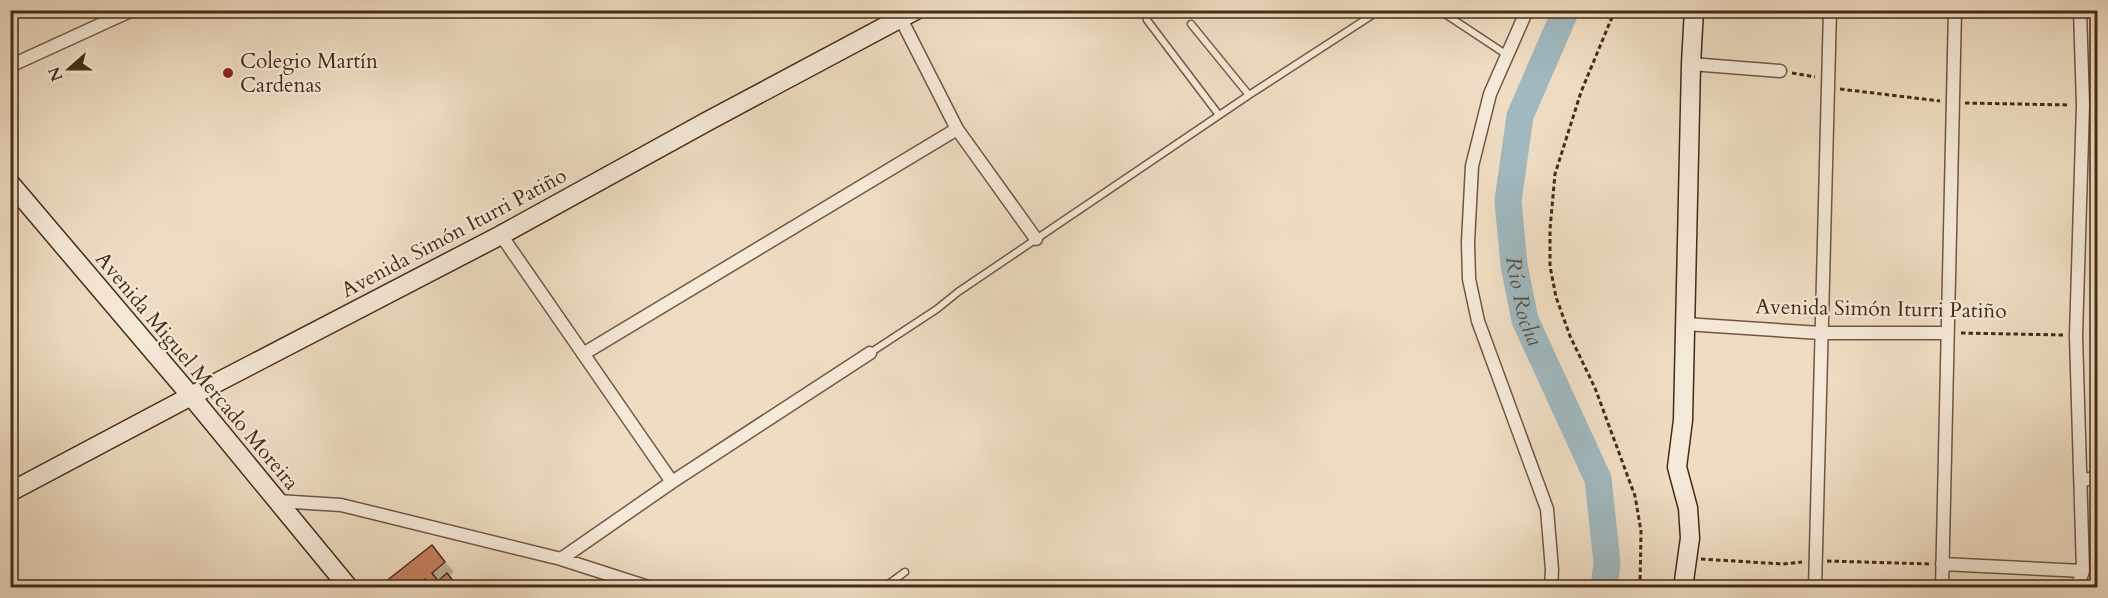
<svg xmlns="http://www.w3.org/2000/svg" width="2108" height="598" font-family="Cardo,serif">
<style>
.shadow{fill:#0003}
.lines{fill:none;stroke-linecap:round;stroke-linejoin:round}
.river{stroke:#a0b8bf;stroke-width:27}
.building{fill:#c67f5f;stroke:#452c17;stroke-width:1.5}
.lane-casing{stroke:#705842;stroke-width:9}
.street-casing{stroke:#705842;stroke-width:15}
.secondary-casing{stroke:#452c17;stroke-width:21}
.path{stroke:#452c17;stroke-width:3;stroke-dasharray:4.5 3;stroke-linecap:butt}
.lane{stroke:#f5e9d8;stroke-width:6}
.street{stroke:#f5e9d8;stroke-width:12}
.secondary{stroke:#f5e9d8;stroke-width:18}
.poi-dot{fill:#8f2418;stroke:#f5e9d8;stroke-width:2}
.labels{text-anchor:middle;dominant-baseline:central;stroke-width:4.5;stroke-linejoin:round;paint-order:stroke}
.poi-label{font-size:21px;fill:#452c17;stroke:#f5e9d8;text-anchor:start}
.street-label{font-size:21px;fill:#452c17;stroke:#f5e9d8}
.water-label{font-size:22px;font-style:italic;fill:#5c4f41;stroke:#f5e9d8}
</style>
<rect width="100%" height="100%" fill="#efddc3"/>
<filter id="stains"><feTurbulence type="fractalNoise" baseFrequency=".00333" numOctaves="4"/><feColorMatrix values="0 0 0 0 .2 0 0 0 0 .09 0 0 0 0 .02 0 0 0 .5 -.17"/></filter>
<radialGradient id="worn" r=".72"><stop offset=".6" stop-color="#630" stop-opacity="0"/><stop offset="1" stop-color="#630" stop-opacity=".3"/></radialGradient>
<path class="shadow" d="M432 547 454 572 449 576 459 588H392Z"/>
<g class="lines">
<path class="river" id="s1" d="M1566 10 1520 116 1508 201 1514 265 1525 320 1598 479 1607 563 1604 588"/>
</g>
<path class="building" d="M432 545 445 562 432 573 438 581 447 573 459 588H428L430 586 425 579 414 588H390L385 582Z"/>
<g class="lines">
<defs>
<path id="lane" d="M1439 10 1507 55
M1147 20 1219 115
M1191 24 1249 95
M870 353 937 309 958 292 1249 95 1380 10
M883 588 905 572"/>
<path id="street" d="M1527 10 1490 94 1472 166 1468 242 1469 279 1478 321 1547 509 1552 570 1551 588
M901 19 957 129 1036 239
M1691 64 1780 71
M10 66 128 12V10
M501 235 672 482
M1685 324 1821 333H1947
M583 354 957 129
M2081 480 2098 478
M277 501 341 505 561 559 651 588
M561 559 672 482 870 353
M1942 564 2083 571
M1815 588 1830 10
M1942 588 1955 10
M2077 588 2083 571 2076 336 2083 105 2080 10"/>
<path id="secondary" d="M10 183 191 396 349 588
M10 492 191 396 501 235 708 121 916 10
M1683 588 1690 538 1688 508 1677 467 1683 420 1691 64 1694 10"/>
</defs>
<use href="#lane" class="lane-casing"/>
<use href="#street" class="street-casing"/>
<use href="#secondary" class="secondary-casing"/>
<path class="path" d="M1129 10 1138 15
M1615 10 1581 92 1555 174 1550 229V266L1556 297 1570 336 1595 388 1635 496 1641 531 1640 588
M1792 73 1815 77
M1840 89 1940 101
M1965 103 2069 105
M1961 333 2063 335
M1701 559 1783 564 1802 562
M1827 561 1931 564"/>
<use href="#lane" class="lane"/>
<use href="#street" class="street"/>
<use href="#secondary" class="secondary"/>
</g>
<circle class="poi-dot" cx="228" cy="73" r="6"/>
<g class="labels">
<g class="poi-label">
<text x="240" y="61">Colegio Martín<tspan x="240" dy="24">Cardenas</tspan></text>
</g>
<g class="street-label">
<text transform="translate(454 233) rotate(-28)">Avenida Simón Iturri Patiño</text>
<text transform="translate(1881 309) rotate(1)">Avenida Simón Iturri Patiño</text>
<text transform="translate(197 371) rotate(50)">Avenida Miguel Mercado Moreira</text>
</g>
<g class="water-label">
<text stroke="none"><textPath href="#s1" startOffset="303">Río Rocha</textPath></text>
</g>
</g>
<rect width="2108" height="598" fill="none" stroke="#efddc3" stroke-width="36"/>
<rect x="12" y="12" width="2084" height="574" fill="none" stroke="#452c17" stroke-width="3"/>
<rect x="18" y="18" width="2072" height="562" fill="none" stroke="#452c17" stroke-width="1.5"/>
<g transform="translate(69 69) rotate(249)" stroke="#f5e9d8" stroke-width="4.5" paint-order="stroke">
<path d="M0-4.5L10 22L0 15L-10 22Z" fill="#452c17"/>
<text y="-9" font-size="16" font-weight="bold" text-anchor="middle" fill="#452c17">N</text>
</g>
<rect width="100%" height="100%" filter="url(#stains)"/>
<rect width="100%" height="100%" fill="url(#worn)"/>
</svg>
